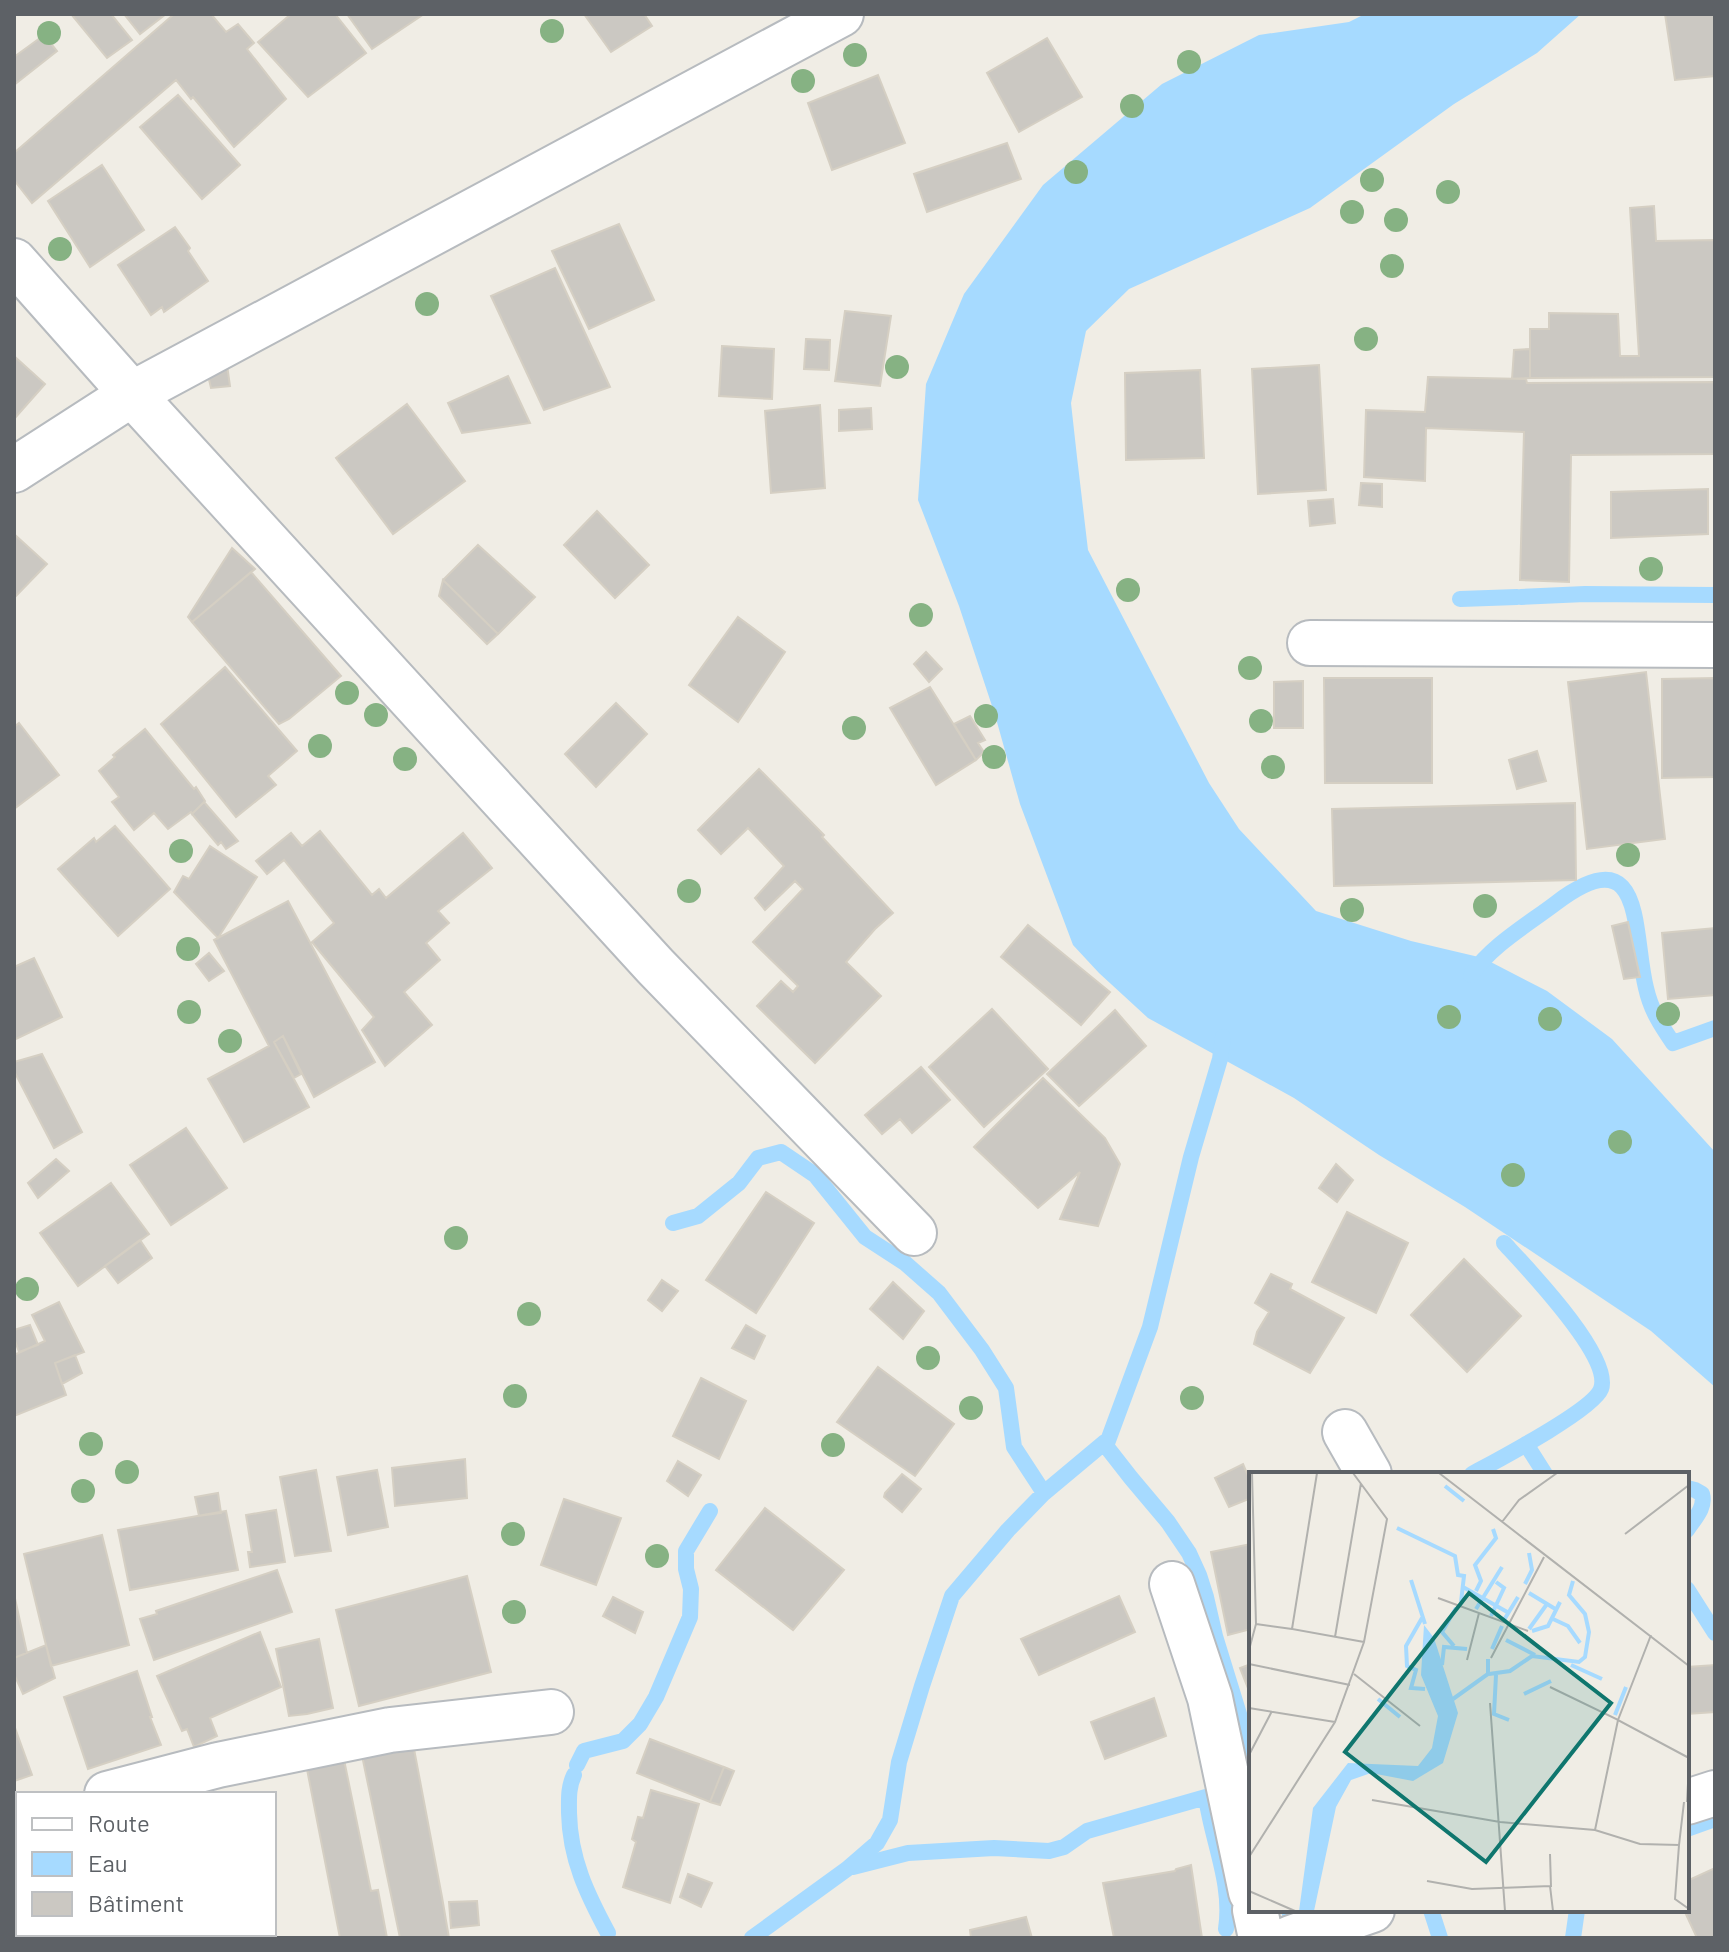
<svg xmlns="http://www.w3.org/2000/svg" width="1729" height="1952" font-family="Barlow,sans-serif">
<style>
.water{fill:#a6daff}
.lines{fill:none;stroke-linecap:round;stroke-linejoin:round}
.stream{stroke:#a6daff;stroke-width:16}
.building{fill:#cbc8c2;stroke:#d5cfc3;stroke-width:2}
.minor-casing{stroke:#b7bbbf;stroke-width:48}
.minor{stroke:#fff;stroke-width:44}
.tree{fill:#86b283}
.inset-river{fill:none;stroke:#a6daff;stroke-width:4}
.inset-road{fill:none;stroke:#b1b1ae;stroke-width:2}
.view{fill:#0f766e;fill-opacity:0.15;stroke:#0f766e;stroke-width:4}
.inset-edge{fill:none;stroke:#5d6166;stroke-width:4}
</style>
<rect width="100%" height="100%" fill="#f0ede5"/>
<path class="water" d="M1365 14H1581L1537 53 1454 104 1310 208 1129 289 1086 331 1071 403 1077 457 1088 550 1209 783 1239 829 1316 911 1411 941 1483 958 1547 991 1612 1039 1715 1152V1387L1651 1331 1465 1207 1379 1155 1294 1098 1148 1018 1099 973 1073 945 1020 804 995 715 959 606 918 500 926 384 964 294 1043 185 1162 84 1259 35 1349 22Z"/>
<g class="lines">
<path class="stream" d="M1521 597 1585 594 1715 595
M1460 599 1517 597
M1471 975C1492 945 1527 925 1556 903 1646 835 1632 932 1646 988 1651 1010 1660 1024 1673 1043L1715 1028
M1223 1037 1220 1059 1191 1157 1150 1327 1106 1446 1131 1478 1168 1522 1189 1553 1199 1575 1206 1597 1215 1636 1247 1740 1251 1763
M673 1223 698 1216 739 1183 758 1158 781 1152 815 1175 865 1237 905 1263 939 1293 982 1350 1006 1388 1014 1447 1044 1493
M1526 1444 1545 1474
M1472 1474C1496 1461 1593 1410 1601 1389 1613 1357 1526 1267 1504 1243
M1687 1488 1695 1490 1702 1494C1706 1508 1694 1519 1687 1530
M1687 1589 1715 1633
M577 1765 584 1751 623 1741 640 1724 656 1697 690 1617 691 1589 686 1569V1551L710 1511
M574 1775C568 1788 569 1799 569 1813 570 1859 587 1894 608 1933
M1687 1829 1715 1819
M853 1867 908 1853 994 1848 1049 1851 1064 1847 1087 1831 1206 1797C1212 1841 1233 1884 1226 1929
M1289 1910 1295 1936
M1431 1910 1440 1938
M752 1938 847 1869 877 1843 890 1820 899 1762 922 1686 952 1596 1008 1530 1044 1493 1105 1442
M1573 1938 1577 1910"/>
</g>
<path class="building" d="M71 14H111L132 40 107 58Z
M124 14H166L140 34Z
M172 14H211L226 32 238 24 254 43 247 49 286 99 234 147 193 97 191 99 176 80 32 203 14 180V153L173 15Z
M291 14H335L366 53 308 97 258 42Z
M347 14H424L372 49Z
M584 14H644L652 26 611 52Z
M1665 14H1715V76L1675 80Z
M44 35 57 51 14 85V57Z
M1047 38 1082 97 1019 132 987 73Z
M878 75 905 143 832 170 808 103Z
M178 95 240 165 202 199 140 127Z
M1007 143 1021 179 927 212 914 174Z
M102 165 144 230 90 267 48 201Z
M1654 206 1656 241 1715 240V377L1530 378V329H1549V313L1618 314 1620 356H1639L1630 208Z
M619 224 654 300 589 329 552 251Z
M175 227 190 248 188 251 208 281 164 312 162 307 151 315 118 265Z
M555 268 610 387 544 410 491 296Z
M845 311 891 316 880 386 835 381Z
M806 339 830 340 829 370 804 369Z
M722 346 774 349 772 399 719 396Z
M1530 349V378L1512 379 1514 350Z
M14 356 45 384 14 419Z
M227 365 230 386 211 388 206 367Z
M1319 365 1326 490 1258 494 1252 369Z
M1200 370 1204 458 1126 460 1125 373Z
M508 376 530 423 462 433 448 403Z
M1428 377 1526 379 1527 383 1714 382 1715 454 1571 455 1569 582 1520 580 1524 432 1426 428 1425 481 1364 477 1366 410 1425 412Z
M407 404 465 481 393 534 336 458Z
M820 405 825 488 771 493 765 411Z
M871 408 872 429 839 431V410Z
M1361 483 1382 484V507L1359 505Z
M1708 489V534L1611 538V492Z
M1333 499 1335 523 1310 526 1308 501Z
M597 511 649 565 615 598 564 545Z
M14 534 47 564 14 598Z
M478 545 535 597 498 634 443 580Z
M232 548 255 569 192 622 188 617Z
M251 572 341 676 289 719 279 724 192 622Z
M443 580 498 634 487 644 439 596Z
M738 617 785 652 738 722 689 685Z
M926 652 942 669 929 682 914 664Z
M225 667 297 751 268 776 276 785 236 817 161 724Z
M1646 672 1665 839 1587 849 1568 682Z
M1324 678H1432V783H1325Z
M1715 678V777L1662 778V679Z
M1303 681V728H1274V682Z
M930 687 976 760 936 785 890 708Z
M616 703 647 734 596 787 565 754Z
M970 716 985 740 978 743 984 752 976 760 954 724Z
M19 723 59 775 14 809V727Z
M145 729 194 789 196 787 205 801 192 814 191 812 168 829 154 813 134 830 112 802 119 797 99 771 115 757 113 755Z
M1537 751 1546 781 1517 789 1509 760Z
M759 769 824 835 822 837 893 913 875 929 846 962 881 996 815 1063 757 1006 781 981 793 992 798 986 753 942 803 889 795 881 765 910 755 898 784 866 748 828 721 854 698 830Z
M204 802 238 841 226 849 221 842 218 845 192 814Z
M1575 803 1576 880 1334 886 1332 809Z
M115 826 170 889 118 936 58 869 94 838 96 842Z
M320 831 372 895 379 889 386 898 463 833 492 868 438 911 449 923 426 943 440 960 404 992 432 1025 385 1066 362 1030 374 1017 312 942 334 923 284 860 267 874 256 861 291 833 302 846Z
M210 846 257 877 218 938 174 892 183 876 189 879Z
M288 901 341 1001 375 1062 314 1097 283 1036 274 1042 309 1107 244 1142 208 1079 269 1046 214 940Z
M1628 922 1640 977 1624 979 1612 926Z
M1028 925 1110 992 1081 1025 1001 957Z
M1715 928V995L1668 999 1662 933Z
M209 953 224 971 209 981 196 964Z
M34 958 62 1017 14 1040V967Z
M992 1009 1048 1069 984 1127 929 1067Z
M1115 1010 1146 1046 1079 1106 1047 1074Z
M283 1036 301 1074 294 1078 274 1042Z
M42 1054 82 1132 54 1148 14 1071V1062Z
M921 1067 950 1100 912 1133 900 1119 882 1134 865 1115Z
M1043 1078 1105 1138 1120 1164 1098 1226 1060 1219 1080 1172 1038 1208 974 1147Z
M186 1128 227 1188 171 1225 130 1165Z
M56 1159 69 1171 38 1198 28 1183Z
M1336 1164 1353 1180 1337 1202 1319 1188Z
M111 1183 149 1234 78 1286 40 1233Z
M766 1192 814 1223 756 1313 706 1280Z
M1347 1212 1408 1243 1376 1313 1312 1282Z
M140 1240 152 1258 118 1283 105 1266Z
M1464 1259 1521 1316 1467 1372 1411 1315Z
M1271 1274 1292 1284 1290 1289 1344 1318 1310 1373 1254 1344 1257 1332 1269 1312 1255 1303Z
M662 1280 678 1291 662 1311 648 1300Z
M893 1282 924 1311 903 1339 870 1309Z
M59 1302 84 1352 55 1363 66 1395 14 1416V1355L45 1341 32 1315Z
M30 1325 38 1345 19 1352 14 1338V1330Z
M746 1325 765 1336 754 1359 732 1348Z
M75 1355 82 1373 62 1384 55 1363Z
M878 1367 954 1424 915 1476 837 1422Z
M701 1378 746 1401 719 1459 673 1436Z
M465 1459 467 1498 395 1506 392 1468Z
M678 1461 701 1475 688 1496 667 1481Z
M1243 1464 1251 1483V1498L1229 1507 1215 1478Z
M316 1470 331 1551 295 1556 280 1477Z
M377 1470 388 1527 348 1535 337 1477Z
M902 1474 921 1489 902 1512 884 1497 885 1493Z
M218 1493 221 1513 199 1516 195 1497Z
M564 1499 621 1518 596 1585 541 1565Z
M765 1508 844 1570 793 1630 716 1570Z
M276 1510 285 1562 250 1567 248 1552H252L246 1515Z
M226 1511 238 1570 130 1590 118 1530Z
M102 1535 129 1645 51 1666 24 1554Z
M1251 1544V1629L1228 1635 1211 1552Z
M277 1570 292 1612 154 1660 140 1619 157 1614 156 1611Z
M467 1576 491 1672 359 1706 336 1610Z
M14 1594 27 1653 14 1658Z
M1119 1596 1135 1632 1039 1675 1021 1639Z
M613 1597 643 1612 635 1633 603 1616Z
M260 1632 281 1687 210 1718 217 1736 194 1747 187 1729 182 1731 157 1676Z
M319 1639 333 1708 307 1714 289 1716 276 1649Z
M46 1645 55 1678 23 1694 14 1674V1658Z
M1251 1664V1696L1240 1668Z
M1715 1665V1712L1687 1714V1667Z
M137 1671 152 1717H150L161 1745 88 1769 64 1697Z
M1154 1698 1166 1736 1105 1759 1091 1722Z
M14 1725 32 1775 14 1781Z
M411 1733 442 1897 449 1938H400L360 1746Z
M650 1739 724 1767 710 1802 637 1773Z
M342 1750 371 1891 378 1890 387 1938H340L305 1759Z
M724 1767 734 1771 720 1805 710 1802Z
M651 1790 699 1804 670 1903 623 1887 636 1842 632 1839 638 1817 643 1818Z
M18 1850V1934H57L38 1938H18L14 1924V1851Z
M1191 1865 1202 1938H1114L1103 1883 1175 1871 1176 1869Z
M1715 1868V1938H1697L1684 1910H1687V1881Z
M688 1874 712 1883 701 1907 680 1897Z
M477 1901 479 1925 451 1928 449 1902Z
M1026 1917 1032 1938H971L970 1930Z
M145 1934H239L240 1938H146Z"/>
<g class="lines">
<defs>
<path id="minor" d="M14 261 132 394 655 966 914 1233
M14 470 132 394 841 14
M1310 643 1715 645
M1345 1432 1369 1474
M1172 1584 1210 1698 1251 1892
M107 1794 218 1765 390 1730 551 1712
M1687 1802 1715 1793
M14 1818 18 1817
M1255 1910 1261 1938
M1291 1938 1372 1910"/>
</defs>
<use href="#minor" class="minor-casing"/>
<use href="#minor" class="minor"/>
</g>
<g class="tree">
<circle cx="552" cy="31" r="12"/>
<circle cx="49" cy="33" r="12"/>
<circle cx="855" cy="55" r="12"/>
<circle cx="1189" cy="62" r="12"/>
<circle cx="803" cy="81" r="12"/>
<circle cx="1132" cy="106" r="12"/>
<circle cx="1076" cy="172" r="12"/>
<circle cx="1372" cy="180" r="12"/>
<circle cx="1448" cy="192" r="12"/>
<circle cx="1352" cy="212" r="12"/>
<circle cx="1396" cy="220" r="12"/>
<circle cx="60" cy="249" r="12"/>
<circle cx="1392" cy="266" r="12"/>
<circle cx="427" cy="304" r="12"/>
<circle cx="1366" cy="339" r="12"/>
<circle cx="897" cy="367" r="12"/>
<circle cx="1651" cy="569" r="12"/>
<circle cx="1128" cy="590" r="12"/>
<circle cx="921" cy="615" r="12"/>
<circle cx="1250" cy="668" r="12"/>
<circle cx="347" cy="693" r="12"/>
<circle cx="376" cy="715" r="12"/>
<circle cx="986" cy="716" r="12"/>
<circle cx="1261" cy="721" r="12"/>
<circle cx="854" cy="728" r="12"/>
<circle cx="320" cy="746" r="12"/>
<circle cx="994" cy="757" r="12"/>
<circle cx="405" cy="759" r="12"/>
<circle cx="1273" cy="767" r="12"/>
<circle cx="181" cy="851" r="12"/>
<circle cx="1628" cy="855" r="12"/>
<circle cx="689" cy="891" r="12"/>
<circle cx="1485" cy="906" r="12"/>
<circle cx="1352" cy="910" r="12"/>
<circle cx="188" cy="949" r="12"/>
<circle cx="189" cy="1012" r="12"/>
<circle cx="1668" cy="1014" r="12"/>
<circle cx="1449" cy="1017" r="12"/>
<circle cx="1550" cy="1019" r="12"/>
<circle cx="230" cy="1041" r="12"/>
<circle cx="1620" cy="1142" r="12"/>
<circle cx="1513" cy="1175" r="12"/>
<circle cx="456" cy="1238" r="12"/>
<circle cx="27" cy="1289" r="12"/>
<circle cx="529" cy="1314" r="12"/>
<circle cx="928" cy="1358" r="12"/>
<circle cx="515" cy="1396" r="12"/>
<circle cx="1192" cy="1398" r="12"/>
<circle cx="971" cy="1408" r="12"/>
<circle cx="91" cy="1444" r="12"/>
<circle cx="833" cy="1445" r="12"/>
<circle cx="127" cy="1472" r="12"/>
<circle cx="83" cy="1491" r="12"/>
<circle cx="513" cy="1534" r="12"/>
<circle cx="657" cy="1556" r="12"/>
<circle cx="514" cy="1612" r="12"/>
</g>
<g transform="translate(1249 1472)">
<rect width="440" height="440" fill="#f0ede5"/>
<path d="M175 153 185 166 209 241 194 291 164 309 122 301 102 308 87 335 65 439H50L64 336 99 291 169 294 183 276 189 244 172 203Z" fill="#a6daff"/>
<path class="inset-river" d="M196 14 215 29M148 56 206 84 209 103 215 104 212 130M162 108 176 152M276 112 283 98 280 81M214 115 260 141M227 119 232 109 226 93 247 66 244 57M280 121 308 138M227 137 253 95M242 144 255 116 247 110M173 146 157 174 158 194 167 198 162 216 176 217M304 147 319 154 331 171M255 148 269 125M280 157 298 132M283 159 299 154 311 130M257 168 286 183M205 174 193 160 207 136M243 177 253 154M193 193 195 175 218 177M322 193 353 207M240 202 261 199 283 184 330 190 336 185 340 160 336 142 320 123 324 109M247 203 245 242 260 248M275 222 302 209M129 227 151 245M204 227 239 202V187M366 243 377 215"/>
<path class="inset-road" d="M68 1 43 157 115 170M190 1 440 194M253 50 270 28 308 1M376 62 440 13M189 126 279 159M7 152 43 157M86 165 112 11M0 178 7 152 3 1M242 186 295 85M218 188 230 141M0 192 101 213M105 202 171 254M301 215 369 248 402 163M241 231 256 439M0 236 86 250M0 283 23 239M123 328 251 350 346 358 391 372 430 373 435 330M438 330 440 293M346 358 369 248 440 286M430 373 426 427 440 437M301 382 302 415M0 385 86 250 115 170 138 47 104 1M178 409 223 417 301 414 304 439M0 419 46 439"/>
<path class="view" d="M220 121 362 231 237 390 96 280Z"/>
<rect width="440" height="440" class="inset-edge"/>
</g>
<rect width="1729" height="1952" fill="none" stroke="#5d6166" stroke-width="32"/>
<rect x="16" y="1792" width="260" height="144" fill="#ffffff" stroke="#bec0c2" stroke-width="2"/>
<rect x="32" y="1818" width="40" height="12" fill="#ffffff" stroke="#bec0c2" stroke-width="2"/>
<text x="88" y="1832" font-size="24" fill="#5d6166">Route</text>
<rect x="32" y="1852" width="40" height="24" fill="#a6daff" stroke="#bec0c2" stroke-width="2"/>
<text x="88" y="1872" font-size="24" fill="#5d6166">Eau</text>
<rect x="32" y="1892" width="40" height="24" fill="#cbc8c2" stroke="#bec0c2" stroke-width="2"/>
<text x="88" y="1912" font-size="24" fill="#5d6166">Bâtiment</text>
</svg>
